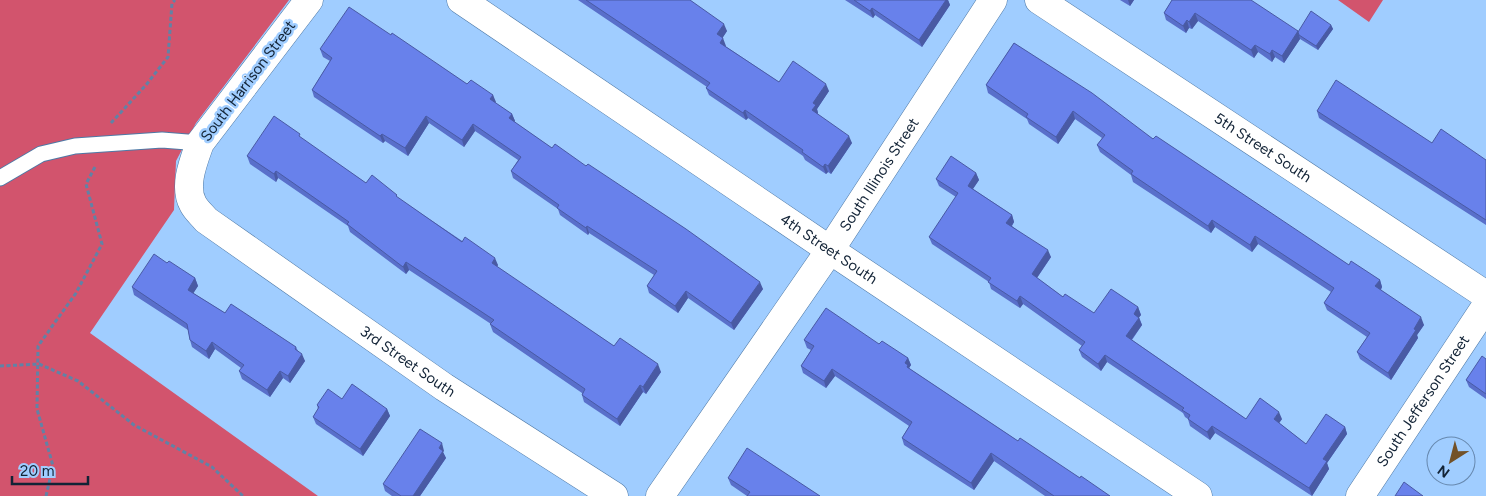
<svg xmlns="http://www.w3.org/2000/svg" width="1486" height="496" font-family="Figtree,sans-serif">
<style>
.forest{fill:#d2546d}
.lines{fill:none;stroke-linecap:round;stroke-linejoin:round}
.service-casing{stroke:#4e79a6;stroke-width:17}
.minor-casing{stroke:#4e79a6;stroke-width:29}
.path{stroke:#6182a6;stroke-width:3;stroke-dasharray:4 2.5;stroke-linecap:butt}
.service{stroke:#fff;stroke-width:15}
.minor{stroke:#fff;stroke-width:28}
.wall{fill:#596fca}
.shaded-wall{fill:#495aa4}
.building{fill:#6881eb;stroke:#495aa4}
.labels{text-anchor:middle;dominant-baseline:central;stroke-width:5;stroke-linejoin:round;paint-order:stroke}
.street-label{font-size:15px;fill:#122336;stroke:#a0cdff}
</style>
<rect width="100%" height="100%" fill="#a0cdff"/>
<path class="forest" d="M0 0H289L196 123 176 161 174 210 90 333 318 496H0Z
M1338 0H1383L1369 22Z"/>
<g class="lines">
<defs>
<path id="service" d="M0 178 41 154 75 146 162 140 200 143"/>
<g id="minor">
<path id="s1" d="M309 0 200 143C194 160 183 186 193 204 196 210 202 215 206 220L444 387 614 496"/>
<path id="s2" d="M461 0 830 250 1198 496"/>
<path id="s3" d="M1039 0 1486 295"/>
<path id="s4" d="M660 496 830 250 993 0"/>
<path id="s5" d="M1360 496 1486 306"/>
</g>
</defs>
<use href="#service" class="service-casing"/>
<use href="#minor" class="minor-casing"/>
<path class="path" d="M111 123 146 85 168 57 172 3 175 0
M0 366 39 364 78 381 134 425 212 467 243 496
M46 496 53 466 37 409 38 346 76 293 102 244 86 184 96 165"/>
<use href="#service" class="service"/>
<use href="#minor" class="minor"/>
</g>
<path class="wall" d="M578 0H690L727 31 722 38 725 46 779 82 829 91 817 109 818 113 817 114 852 143 831 174 828 172 826 174 805 160 803 156 748 118 746 120 709 95 706 88 707 87Z
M845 0H948L950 5 922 47 875 15 873 18Z
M1120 0H1134L1130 6Z
M1172 0 1298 31 1331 25 1333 29 1318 50 1300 39 1284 63 1275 57 1272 62 1258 52 1254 58 1198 21 1192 29 1189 28 1186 33 1166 20 1164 13Z
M391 35 467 84 493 95 495 103 512 114 515 121 514 122 552 148 763 289 734 330 688 298 678 313 649 293 647 286 654 275 589 233 588 235 560 215 558 209 513 178 511 171 518 160 475 131 464 147 429 123 408 156 385 141 383 143 314 97 312 90 330 61 323 57 320 49Z
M1014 43 1153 139 1349 265 1380 280 1382 287 1381 290 1424 325 1417 335 1418 338 1391 380 1360 359 1357 352 1367 337 1327 310 1324 303 1331 292 1258 244 1252 252 1215 227 1211 233 1133 182 1131 175 1100 152 1097 145 1102 138 1075 119 1058 144 1029 124 1027 119 988 93 986 85Z
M1317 111 1432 143 1486 160V225L1319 118Z
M302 139 366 183 398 198 498 265 497 267 614 346 661 372 646 394 643 392 620 426 584 402 582 395V393L493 332 490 324H491L409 270 406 274 350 232 348 226 278 178 276 182 250 164 247 156Z
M976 173 979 180 973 189 1012 215 1014 222 1012 226 1051 257 1037 278 1063 297 1094 313 1138 307 1141 315 1139 317 1142 325 1132 340 1246 419H1282L1279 423 1306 444 1345 427 1347 434 1327 463 1329 469 1312 496 1215 433 1210 440 1190 426 1188 419 1185 417 1183 413 1107 362 1101 371 1082 357 1079 350 1082 346 1023 304 1020 308 991 289 989 282 932 244 929 237 956 197 939 186 936 179Z
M167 263 195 278 198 286 193 293 225 313 296 347 298 351 305 361 290 383 283 378 270 397 242 379 239 371 241 368 215 349 209 359 192 347 190 340 188 330 134 295 132 287Z
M804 340 879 344 908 358 911 365 909 368 910 369 1018 441 1110 496H1045L994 461 974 490 904 445 902 438 909 426 835 376 826 388 803 373 801 366 811 350 807 348Z
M1486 359V399L1469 387 1466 380Z
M342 399 387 409 390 416 363 456 316 424 313 417 318 409 317 405Z
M444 451 443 452 446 458 420 496H392L385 491 383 484Z
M728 478 820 496H747L731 485Z"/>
<path class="shaded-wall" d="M946 0H948L950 5 922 47 919 40Z
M1128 0H1134L1130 6Z
M872 8 875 15 873 18 870 11Z
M1195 13 1198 21 1192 29 1189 22Z
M1187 20 1189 28 1186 33 1183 26Z
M724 24 727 31 720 42 717 34Z
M1331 25 1333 29 1318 50 1316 46Z
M1298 31 1300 39 1284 63 1282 56Z
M723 38 726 46 723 50 720 43Z
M1255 45 1258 52 1254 58 1251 50Z
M1272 50 1275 57 1272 62 1270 54Z
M826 84 829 91 817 109 818 113 815 118 812 110 813 103Z
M493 95 496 102 493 106 490 99Z
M745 110 748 118 746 120 743 113Z
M1073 111 1075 119 1058 144 1056 137Z
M512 114 515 121 512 125 509 118Z
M426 116 429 123 408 156 405 148Z
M473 124 475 131 464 147 462 140Z
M382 134 385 141 383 143 380 136Z
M849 136 852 143 831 174 828 166Z
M825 164 828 172 826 174 823 167Z
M276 171 278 178 276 182 274 174Z
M976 173 979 180 970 193 968 186Z
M1012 215 1014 222 1009 230 1006 223Z
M1212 220 1215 227 1211 233 1208 226Z
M587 226 589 233 588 235 586 228Z
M1255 236 1258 244 1252 252 1250 245Z
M1048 250 1051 257 1034 282 1032 274Z
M495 258 498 265 494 271 492 263Z
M406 262 409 270 406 274 403 267Z
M195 278 198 286 191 297 188 290Z
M1380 280 1382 287 1378 294 1375 286Z
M760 282 763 289 734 330 731 323Z
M686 291 688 298 678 313 675 306Z
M1020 296 1023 304 1020 308 1017 301Z
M1138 307 1141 315 1136 321 1134 314Z
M1421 317 1424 325 1417 335 1418 338 1391 380 1388 373Z
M1139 318 1142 325 1129 343 1126 336Z
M212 342 215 349 209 359 206 351Z
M302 354 305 361 290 383 288 376Z
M1105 355 1107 362 1101 371 1098 364Z
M908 358 911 365 909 368 911 373 910 375 905 363Z
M658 364 661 372 646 394 643 387Z
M832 369 835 376 826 388 824 381Z
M280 371 283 378 270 397 267 390Z
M640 385 643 392 620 426 617 419Z
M387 409 390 416 363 456 360 449Z
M1279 412 1282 419 1277 426 1274 419Z
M1212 426 1215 433 1210 440 1207 432Z
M1345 427 1347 434 1327 463 1329 469 1312 496 1309 488 1323 459Z
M442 443 444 451 443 452 446 458 420 496H413L439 448Z
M991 453 994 461 974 490 971 483Z
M1474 454 1475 458 1466 471V465Z"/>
<path class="building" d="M586 0H690L724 24 717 34 723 38 720 43 779 82 793 61 826 84 813 103 816 105 812 110 849 136 828 166 825 164 823 167 802 152 803 150 745 110 743 113 706 88 710 83Z
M854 0H946L919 40 872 8 870 11Z
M1172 0H1251L1298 31 1282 56 1272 50 1270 54 1255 45 1251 50 1195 13 1189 22 1187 20 1183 26 1164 13Z
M349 7 391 35 392 33 467 84 471 80 493 95 490 99 512 114 509 118 552 148 555 144 586 166 588 164 686 229 760 282 731 323 686 291 675 306 647 286 657 271 587 226 586 228 557 208 559 205 511 171 521 157 473 124 462 140 426 116 405 148 382 134 380 136 312 90 332 58 320 49Z
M1311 11 1331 25 1316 46 1299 35 1298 32Z
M1014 43 1092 93 1153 139 1156 136 1349 265 1351 261 1380 280 1375 286 1421 317 1414 329 1416 330 1388 373 1357 352 1370 333 1324 303 1334 288 1255 236 1250 245 1212 220 1208 226 1131 174 1133 171 1097 145 1105 135 1073 111 1056 137 1026 117 1028 114 986 85Z
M1336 80 1432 143 1441 129 1486 160V220L1317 111Z
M274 116 300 134 299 136 366 183 372 175 397 195 396 196 462 242 465 237 495 258 492 263 614 346 620 338 658 364 643 387 640 385 617 419 582 395 585 389 490 324 494 320 406 262 403 267 347 224 349 222 276 171 274 174 247 156Z
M951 156 976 173 968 186 1012 215 1006 223 1048 250 1032 274 1063 297 1065 294 1094 313 1111 289 1138 307 1134 314 1139 318 1126 336 1246 419 1260 398 1279 412 1274 419 1306 444 1326 414 1345 427 1323 459 1327 461 1309 488 1212 426 1207 432 1188 419 1190 415 1182 410 1184 408 1105 355 1098 364 1079 350 1085 342 1020 296 1017 301 988 282 991 278 929 237 958 193 936 179Z
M154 254 167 263 169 261 195 278 188 290 225 313 231 304 296 347 295 349 302 354 288 376 280 371 267 390 239 371 244 365 212 342 206 351 190 340 187 324 132 287Z
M826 308 879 344 882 341 908 358 905 363 908 365 907 367 1018 441 1020 438 1080 478 1081 476 1110 496H1054L991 453 971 483 902 438 912 422 832 369 824 381 801 366 814 346 804 340Z
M1482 356 1486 359V394L1466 380Z
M352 384 387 409 360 449 313 417 319 407 317 405 328 389 342 399Z
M420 429 442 443 439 448 443 451 413 496H401L383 484Z
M1452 439 1462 446H1447Z
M747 448 820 496H747L750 492 728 478Z
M1466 449 1474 454 1466 465Z
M1404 482 1423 496H1395Z"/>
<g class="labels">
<g class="street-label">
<text transform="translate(248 81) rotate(-53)">South Harrison Street</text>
<text stroke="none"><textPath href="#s3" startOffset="268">5th Street South</textPath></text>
<text stroke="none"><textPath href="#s4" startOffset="389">South Illinois Street</textPath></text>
<text stroke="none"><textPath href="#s2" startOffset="444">4th Street South</textPath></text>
<text stroke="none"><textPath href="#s1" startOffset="510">3rd Street South</textPath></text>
<text stroke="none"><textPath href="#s5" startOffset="114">South Jefferson Street</textPath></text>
</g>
</g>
<g transform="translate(1451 461) rotate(216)"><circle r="24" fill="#a0cdff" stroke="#6789af"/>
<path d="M0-4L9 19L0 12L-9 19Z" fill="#725128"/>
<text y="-8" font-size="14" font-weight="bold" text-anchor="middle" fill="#122336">N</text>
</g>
<path d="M12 476v8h76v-8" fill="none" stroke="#122336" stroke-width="2.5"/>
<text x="20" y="476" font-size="15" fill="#122336" stroke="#a0cdff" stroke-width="4" paint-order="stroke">20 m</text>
</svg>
